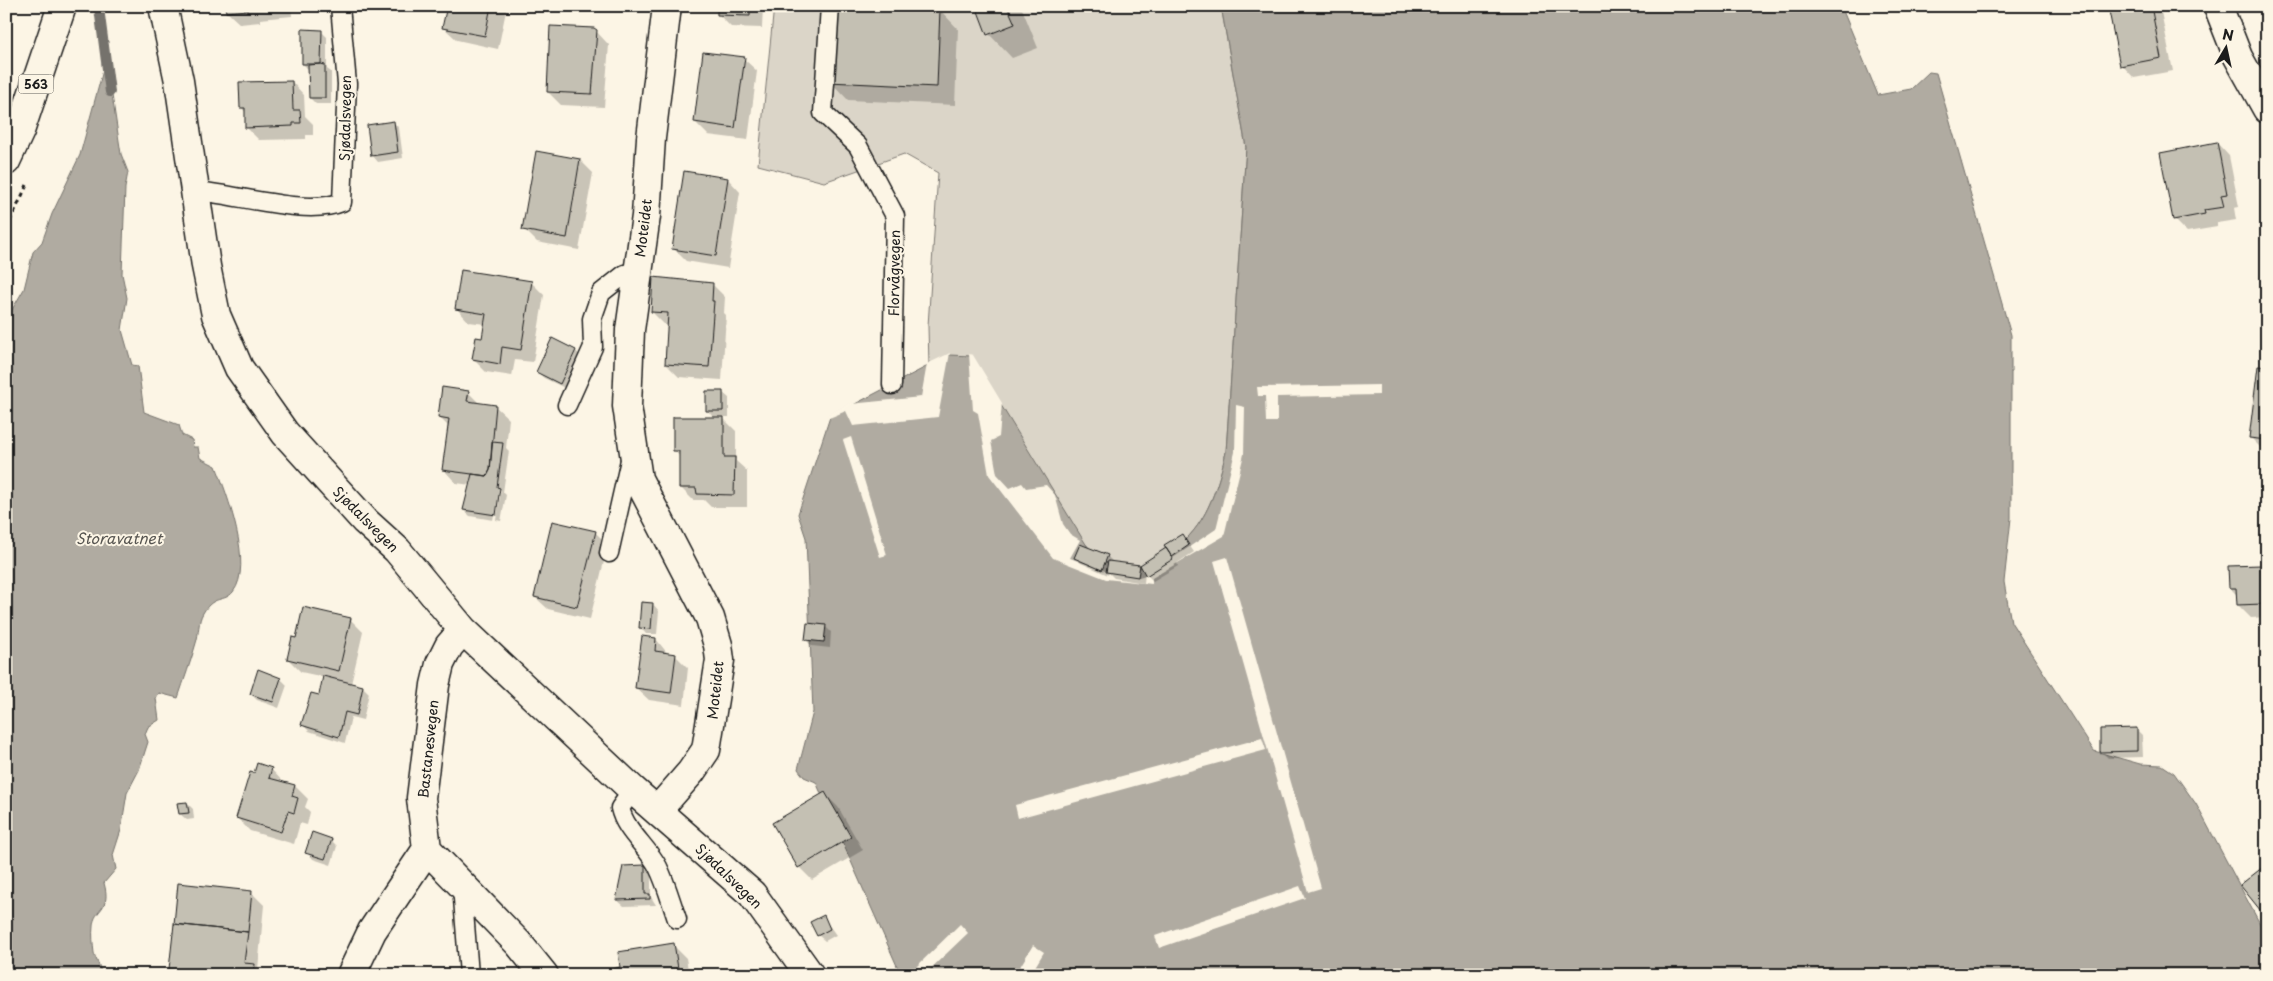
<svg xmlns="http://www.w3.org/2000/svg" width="2273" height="981" font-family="'Playpen Sans',sans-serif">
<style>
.green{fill:#dbd5c8;stroke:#7c7872}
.water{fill:#b0aba1;stroke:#75726c}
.pier{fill:#fcf5e5}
.shadow{fill:#0003}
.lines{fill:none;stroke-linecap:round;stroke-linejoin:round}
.stream{stroke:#75726c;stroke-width:10}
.building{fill:#c4c0b3;stroke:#1c1c1c}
.lane-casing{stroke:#1c1c1c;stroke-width:21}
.street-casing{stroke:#1c1c1c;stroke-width:31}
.secondary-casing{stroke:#1c1c1c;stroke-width:31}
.primary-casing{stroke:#1c1c1c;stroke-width:31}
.path{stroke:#1c1c1c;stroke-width:3;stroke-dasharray:5 4;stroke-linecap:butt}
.lane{stroke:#fcf5e5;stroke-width:18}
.street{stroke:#fcf5e5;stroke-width:28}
.secondary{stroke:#fcf5e5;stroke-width:28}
.primary{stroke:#fcf5e5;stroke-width:28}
.labels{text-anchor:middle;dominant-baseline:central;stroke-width:4;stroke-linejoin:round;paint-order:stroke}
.shield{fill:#fcf5e5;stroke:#5f5d58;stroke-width:1}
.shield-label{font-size:12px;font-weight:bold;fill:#1c1c1c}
.street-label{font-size:14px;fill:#1c1c1c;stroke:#fcf5e5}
.water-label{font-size:15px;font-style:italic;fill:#575551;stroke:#fcf5e5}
</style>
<rect width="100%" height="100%" fill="#fcf5e5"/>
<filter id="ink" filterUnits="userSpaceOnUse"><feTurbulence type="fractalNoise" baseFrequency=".02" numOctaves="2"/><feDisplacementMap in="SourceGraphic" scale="10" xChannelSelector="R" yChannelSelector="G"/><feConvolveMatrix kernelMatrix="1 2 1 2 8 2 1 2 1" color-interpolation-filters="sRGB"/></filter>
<g filter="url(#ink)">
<path class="green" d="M774 6H1221L1246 147 1226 452C1211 516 1193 551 1127 572L1099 559 929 366 928 326 938 173 904 154 824 182 758 165Z"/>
<path class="water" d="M1221 6H1841L1878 95 1911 89 1929 72 1936 73 2011 335V518L2004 582 2011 622 2094 751 2140 764 2162 765 2174 773 2196 804 2267 937 2265 975H901L816 782 804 777 798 769 813 712 806 538 798 514 830 417 949 355 971 356 1087 546 1099 559 1127 572C1193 551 1211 516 1226 452L1246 147Z
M105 63 112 95 121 154 128 172 125 188 122 274 127 298 122 330 132 365 138 366 144 412 179 425 182 435 192 440 193 447H198L200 458 216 466C227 494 254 566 233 592 224 603 214 594 203 613 198 621 199 634 196 643 191 661 184 680 178 698L159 693 156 698 159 720 148 727 145 734 148 742 139 770 127 793 121 830 113 855 116 869 104 883C112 911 94 908 93 926 92 934 93 945 94 953 96 961 101 966 101 975H6V320L24 289 33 252 42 242 52 214 80 155Z"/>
<path class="pier" d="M950 353 938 417 853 426 846 411 827 419 828 415 850 404 921 397 927 364Z
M969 354 973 355 1002 403 999 437 991 441 997 474 1010 488 1022 483 1026 488 1046 485 1055 495 1063 524 1070 534 1080 540 1070 558 1105 571 1139 577 1149 574 1216 529 1235 452 1236 405 1245 407 1244 454 1224 536 1152 578V584L1106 579 1053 558 989 475 978 413 973 410Z
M1379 385V395L1277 397V422H1266L1265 396H1258L1257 387Z
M851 437 887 555 880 557 843 440Z
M1227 557 1321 888 1308 892 1214 561Z
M1262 738 1266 750 1018 818 1015 805Z
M1300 886 1305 898 1159 948 1155 936Z
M960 924 968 933 924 975 916 967Z
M1033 945 1044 952 1030 975H1015Z"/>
<path class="shadow" d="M226 6H291L292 16 260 19V22L240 24 227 12Z
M448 6H507L498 49 457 40 444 28Z
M718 6H763L762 28 731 27 718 14Z
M833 6 940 10 958 29 955 105 848 100 830 81Z
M977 6H1021L1038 48 1012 58 989 34Z
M2111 6H2156L2161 12 2173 71 2134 78 2122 65Z
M594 29 609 45 604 107 561 105 548 92Z
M321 31 327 37V69L331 72V104H316L310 98 309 70 303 64Z
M744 59 757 71 748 140 708 135 695 122Z
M292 82 304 95 305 116 313 124V135H306V139L259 140 246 127V113L241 107Z
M393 122 399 128 403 158 378 162 372 155Z
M2217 143 2229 156 2239 207 2234 208 2236 220 2217 223V227L2187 232 2174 219Z
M537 152 580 160 593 173 579 250 537 242 524 229Z
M728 179 740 192 728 268 686 261 673 248Z
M531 282 544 295 533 362 515 360 512 376 486 372 473 359 483 340 485 324 469 322 457 309Z
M712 284 725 297 724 313 726 315 722 380 679 377 666 364 669 325H665L652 312Z
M553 340 576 351 582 358 567 389 544 378 537 372Z
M2267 368V451L2263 450 2250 437Z
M468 392 480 404 496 407 509 419 506 448 509 451 503 492 506 495 501 521 496 520 501 490 499 487 493 520 470 516 464 510 471 485 456 483 444 470 449 427 439 417Z
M722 392 729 398V417H722L736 431V461L747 471V507H711L704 500H693L680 487V457L674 450 714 418 707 410Z
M595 532 608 545 590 619 548 609 535 597Z
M1182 535 1194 552 1177 563 1178 566 1153 581 1145 573 1144 583 1114 578 1109 573 1108 575 1081 563 1075 557 1107 556 1114 563 1140 566 1167 549Z
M2261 566 2267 573V617L2251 618 2238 605 2237 595 2230 588Z
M653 604 659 611 657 634H646L640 627Z
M350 619 363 632 351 684 363 687 369 693 363 720 351 717 345 743 309 731 303 725 320 697 324 677 301 672 288 659 297 639Z
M825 626 831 632 830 648 812 646 806 640Z
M656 639 668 654 675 655 688 668 684 705 649 700 636 688Z
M281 679 287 685 279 708 257 700 251 694Z
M2136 729 2142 735 2143 757 2108 758 2102 752Z
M271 769 284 783 295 786 308 799 305 807 310 812 307 825 300 823 294 844 250 831 237 818 255 774Z
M825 794 838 807 863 850 812 880 799 867Z
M187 803 193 809 194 819 187 820 180 814Z
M331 840 337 846 331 865 313 859 307 852Z
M644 867 651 873V897L656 905 624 906 617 900Z
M251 892 264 905 258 969 263 975H176L170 969Z
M823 917 836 935 825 941 818 935Z
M673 945 686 958 689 975H615Z"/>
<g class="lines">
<path class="stream" d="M95 6 99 8 110 92"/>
</g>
<path class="building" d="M225 6H255L248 7V10L226 12Z
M447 6H491L485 36 442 28Z
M717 6H750V16L717 15Z
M832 6 940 9 937 87 828 82Z
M976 6H1007L1015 24 987 35Z
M2108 6H2151L2161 58 2120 66Z
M550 26 594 28 597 30 592 94 547 92Z
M302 29 322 30 321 64H302Z
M703 52 745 57 735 128 694 122Z
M321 64 325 65V98H309L308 65Z
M292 81 293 110H300L301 123H293V126L245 128V108H240L239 82Z
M394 121 398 152 371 156 367 125Z
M2217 142 2227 194 2221 195 2224 207 2204 210 2205 214 2173 220 2160 153Z
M536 151 580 159 567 238 522 230Z
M684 171 728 178 716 256 672 249Z
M461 270 532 281 521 350 502 347 500 364 472 359 476 337 482 338 486 314 455 309Z
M653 277 713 283 712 301H714L709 367 665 364 668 313 651 312Z
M552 338 576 350 560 384 536 372Z
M2258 366 2267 367V440L2249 438Z
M442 387 469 391 467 401 496 405 490 470 487 476 442 470 449 419 438 417Z
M706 391H723V411H706Z
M673 417H724V457H735L734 495 697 494 696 488H679V451H673Z
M492 442 503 443 497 487 500 488 496 515 463 510 472 474 487 476 490 470Z
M552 521 596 531 577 607 534 597Z
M1182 534 1189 545 1172 557 1164 545Z
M1080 544 1108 555 1102 570 1074 558Z
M1166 548 1173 559 1146 576 1140 565Z
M1108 561 1140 565 1138 577 1106 572Z
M2261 565 2263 604 2237 605 2236 588H2229L2228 566Z
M641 602 653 603 651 629 639 628Z
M303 607 351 618 339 671 287 659 292 637 296 638Z
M807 623 826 625 824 642 805 640Z
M642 636 656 638 655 651 676 654 671 693 635 688Z
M258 669 281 678 273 702 250 694Z
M323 676 363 686 357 715 345 712 339 737 301 725 311 693 319 695Z
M2137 728V751L2100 752V729Z
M257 763 272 768 269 778 295 785 292 796 298 798 294 813 288 811 281 832 236 818 250 772 254 773Z
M825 792 851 837 798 868 772 823Z
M187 802 189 813 179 814 177 803Z
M312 832 332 839 325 859 305 853Z
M645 865V894H650V899L616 900 623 866Z
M2263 867 2267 872V915L2265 916 2240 885Z
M178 883 252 891 248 932 174 924Z
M824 915 830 929 817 936 810 922Z
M174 924 248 932 244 963 255 964 254 975H222L169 969Z
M674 943 679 975H614L613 969 620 967 618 952Z
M180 970 222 975H179Z"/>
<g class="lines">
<defs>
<path id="lane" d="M830 6 823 113 858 146 895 216 892 385
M194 191C234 193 306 217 342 202L347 84 340 6
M567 405 593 347 592 319 601 293 625 274 638 272
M609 553 630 460
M633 790 620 808C625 831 647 846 658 867 666 883 671 902 677 919
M462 886 469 975"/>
<path id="street" d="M163 6 179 81 206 266 216 315 239 368 285 433 365 521 397 550 463 630 633 790 752 894 810 975
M657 811 691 772 706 750 720 660 718 645 710 618 638 479 627 406 630 330 646 216 651 138 667 6
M427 849 519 944 544 975
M351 975 372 931 427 849 421 798 435 685 440 664 449 646 463 630"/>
<path id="secondary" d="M2218 6 2238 57 2267 109"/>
<path id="primary" d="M6 161 20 131 62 6"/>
</defs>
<use href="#lane" class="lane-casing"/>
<use href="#street" class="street-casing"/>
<use href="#secondary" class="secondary-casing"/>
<use href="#primary" class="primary-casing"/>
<path class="path" d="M6 230 27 185"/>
<use href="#lane" class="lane"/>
<use href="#street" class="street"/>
<use href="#secondary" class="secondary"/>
<use href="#primary" class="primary"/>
</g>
</g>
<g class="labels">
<rect class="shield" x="18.5" y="74.5" width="35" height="19" rx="4"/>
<g class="shield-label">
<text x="36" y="84">563</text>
</g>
<g class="street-label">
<text transform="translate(345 118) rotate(-89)">Sjødalsvegen</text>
<text transform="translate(643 228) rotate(-83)">Moteidet</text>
<text transform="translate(894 273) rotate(-89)">Florvågvegen</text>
<text transform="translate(366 519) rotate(45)">Sjødalsvegen</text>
<text transform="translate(715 690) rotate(-84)">Moteidet</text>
<text transform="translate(428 749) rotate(-84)">Bastanesvegen</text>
<text transform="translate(729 876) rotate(44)">Sjødalsvegen</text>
</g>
<g class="water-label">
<text x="119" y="537">Storavatnet</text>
</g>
</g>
<rect width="2273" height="981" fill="none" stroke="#fcf5e5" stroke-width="25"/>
<rect x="12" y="12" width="2248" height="956" fill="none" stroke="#1c1c1c" stroke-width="2" filter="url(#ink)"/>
<g transform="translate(2226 48) rotate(9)" stroke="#fcf5e5" stroke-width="4" paint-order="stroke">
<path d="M0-4L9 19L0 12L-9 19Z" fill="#1c1c1c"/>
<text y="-8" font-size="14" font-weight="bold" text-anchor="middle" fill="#1c1c1c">N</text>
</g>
</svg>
